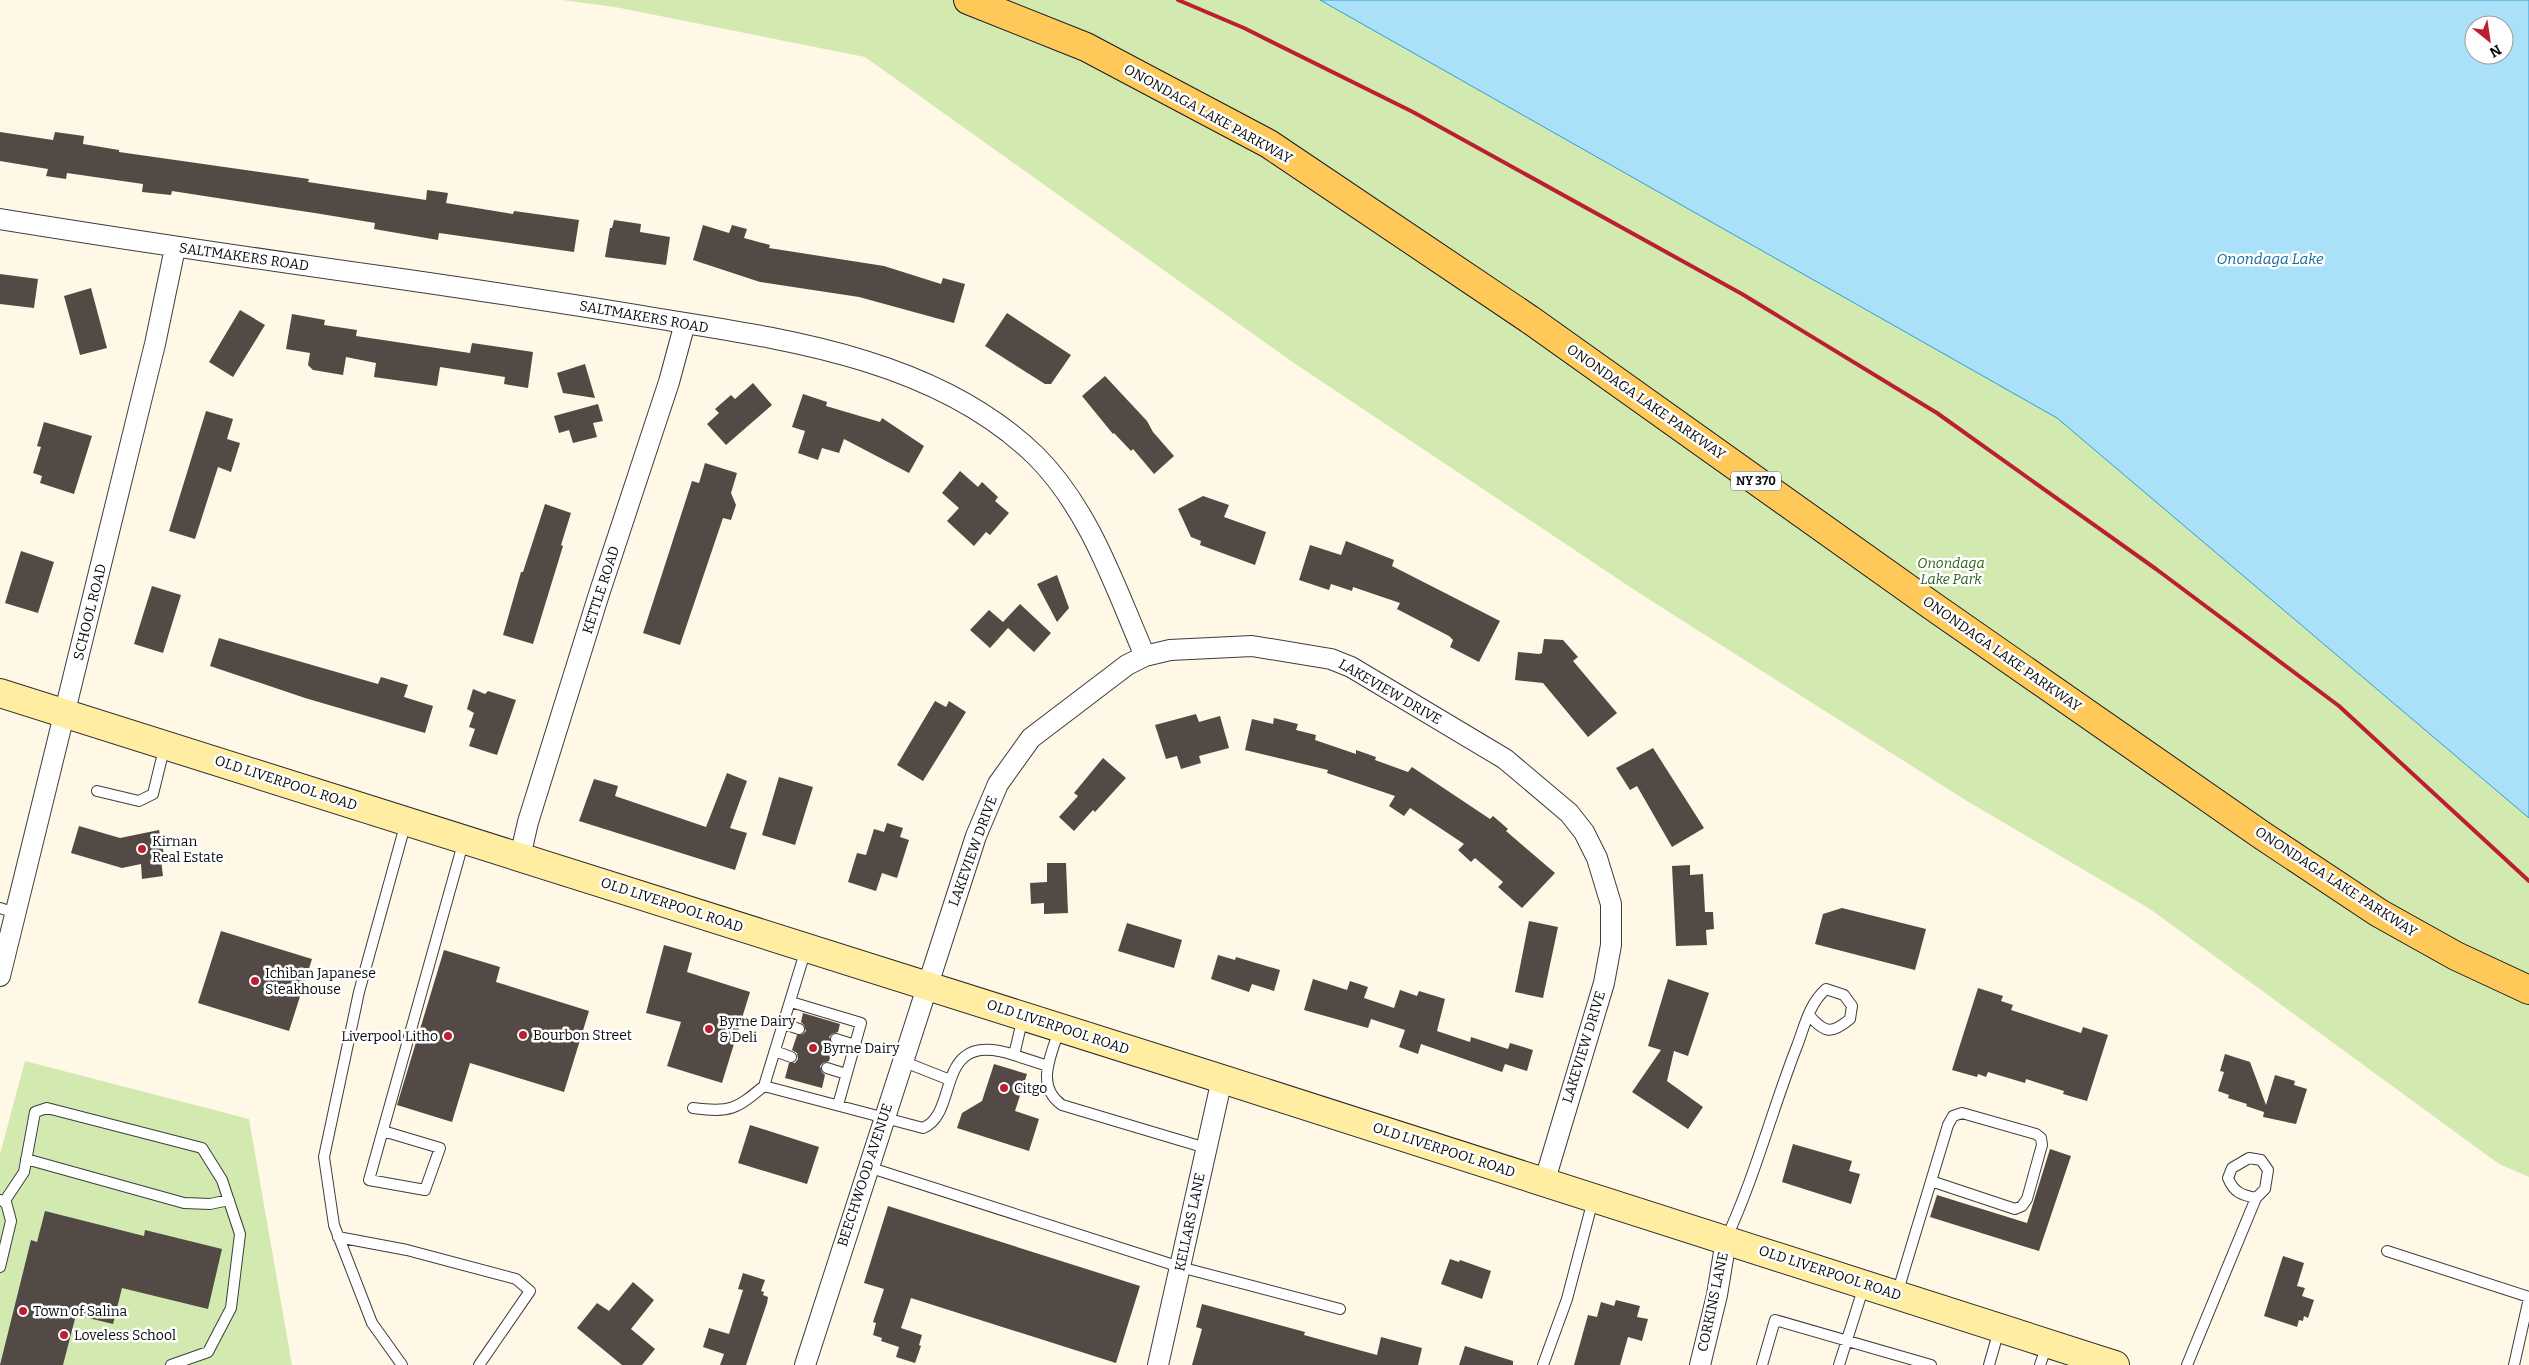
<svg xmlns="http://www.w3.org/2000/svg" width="2529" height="1365" font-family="Bitter,serif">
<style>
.green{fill:#d2eab0}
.water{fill:#aae1f8;stroke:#2e9dd1;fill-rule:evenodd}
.building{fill:#534a46}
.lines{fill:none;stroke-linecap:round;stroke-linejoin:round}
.service-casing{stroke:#3d3d3d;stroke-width:12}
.minor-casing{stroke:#3d3d3d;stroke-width:22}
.secondary-casing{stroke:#2c2c2c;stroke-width:30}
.primary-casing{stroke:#1b1b1b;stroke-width:30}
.service{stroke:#fff;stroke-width:10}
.minor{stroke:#fff;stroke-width:20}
.secondary{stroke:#ffeea2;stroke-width:28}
.primary{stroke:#fec958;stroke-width:28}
.rail{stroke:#bd1f32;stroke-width:4}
.poi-dot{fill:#bd1f32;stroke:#fff;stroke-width:2}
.labels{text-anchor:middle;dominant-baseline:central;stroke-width:5;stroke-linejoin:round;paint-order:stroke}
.shield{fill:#fff;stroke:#545454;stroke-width:1}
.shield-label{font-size:12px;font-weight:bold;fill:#0a0a0a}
.street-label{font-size:14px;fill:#0a0a0a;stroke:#fff}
.park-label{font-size:14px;font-style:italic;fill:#2e6219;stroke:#fff}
.poi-label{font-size:14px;fill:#0a0a0a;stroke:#fff;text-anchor:start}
.water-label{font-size:15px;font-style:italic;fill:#116b9e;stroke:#fff}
</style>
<rect width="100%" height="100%" fill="#fff8e7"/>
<path class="green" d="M562 0H1320L2057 418 2529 818V1177L2499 1164 2150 909 1967 801 1639 593 1291 361 865 57 615 7Z
M25 1061 249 1119 292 1365H0V1154Z"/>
<path class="water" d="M1320 0H2529V818L2057 418ZM2474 25H2504V55H2474Z"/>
<path class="building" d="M0 132 53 140 55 132 84 136 83 144 119 150V152L309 179 308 182 426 200 427 190 448 193 446 203 513 214 514 211 579 220 574 252 439 233 438 240 374 229 375 223 321 214 172 191 171 195 142 192 143 184 67 173 66 179 46 176 48 169 0 161Z
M614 220 641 224 640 232 670 237 666 265 605 257 610 228H612Z
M703 225 729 233 732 225 747 229 744 238 770 245 769 248 884 266 941 284 943 278 965 284 954 323 859 297 760 282 693 260Z
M0 274 38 279 34 308 0 304Z
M91 288 107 348 80 355 64 296Z
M240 310 265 325 233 377 209 362Z
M1007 313 1071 355 1051 384H1045L985 346Z
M292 314 325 320 324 325 357 330 356 336 470 353 472 343 533 352 528 388 504 384 505 377 440 367 437 386 374 377 376 363 346 357 343 375 313 370 308 365 310 353 286 349Z
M585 364 595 398 563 393 557 373Z
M1105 376 1147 421 1153 432 1174 456 1154 474 1133 449 1131 451 1114 433 1113 434 1082 396Z
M753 383 772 405 726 445 707 424 719 413 715 409 731 395 735 399Z
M803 394 827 402 826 406 880 422 882 418 924 446 909 473 844 439 839 453 822 448 818 460 798 453 805 431 792 427Z
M598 404 603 421 593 423 597 437 573 443 569 430 559 433 554 416Z
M206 411 233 419 227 439 240 443 231 472 218 467 195 539 169 531Z
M44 422 92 436 74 494 40 483 42 476 33 473 41 447 37 446Z
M705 463 737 473 731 493 736 505 731 520 723 518 680 645 643 633 692 481 699 483Z
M960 471 978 487 982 482 998 497 995 501 1009 513 990 535 986 532 974 546 947 521 959 508 942 493Z
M1203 496 1229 505 1224 517 1266 532 1255 565 1200 545 1201 541 1191 537 1178 509Z
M545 504 571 513 561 545 563 546 533 644 503 635 521 572H523Z
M1346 541 1394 560 1392 566 1500 621 1479 662 1450 647 1453 640 1449 636 1397 609 1400 603 1353 587 1352 591 1331 584 1329 590 1299 580 1310 545 1341 555Z
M21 551 54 562 38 613 5 603Z
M1057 575 1069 608 1057 622 1037 584Z
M152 586 181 595 163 653 134 644Z
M1020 604 1051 633 1034 652 1008 628 990 648 970 630 989 610 1003 622Z
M219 638 378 684 381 677 408 685 404 697 433 706 425 733 305 698 210 666Z
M1544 639 1563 640 1578 657 1573 661 1617 713 1588 737 1543 683 1515 680 1518 652 1539 654 1542 653Z
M473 689 485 694 488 691 516 700 497 755 469 746 475 729 469 727 474 713 467 709Z
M935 701 946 707 949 701 966 712 923 781 897 765Z
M1196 714 1199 722 1220 716 1229 748 1199 756 1201 763 1181 769 1177 756 1166 759 1155 725Z
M1274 718 1298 724 1296 730 1316 735 1315 740 1356 754V750L1376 757 1375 760 1408 772 1412 767 1490 819 1493 816 1508 829 1506 831 1555 873 1522 908 1498 887 1503 882 1475 858 1471 862 1458 850 1464 844 1410 808 1404 816 1389 806 1395 796 1327 773 1328 770 1245 750 1252 719 1273 724Z
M1653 748 1704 828 1672 847 1637 786 1630 790 1616 768Z
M1103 758 1126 778 1095 812 1093 810 1074 831 1059 817 1078 796 1074 793Z
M727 773 747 781 730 828 747 833 735 870 579 821 594 779 618 786 615 796 706 827Z
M779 777 813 787 795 845 762 835Z
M887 823 903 828 900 837 909 840 897 878 882 873 876 891 848 882 857 853 866 855 874 829 884 832Z
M79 826 120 838 159 830 165 859 161 860 163 876 142 879 141 864 122 868 71 853Z
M1047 863H1066L1068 913 1044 914V903L1031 904 1030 883 1047 882Z
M1690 865V875L1703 874 1705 912H1713L1714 929 1706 930 1707 945 1676 946 1672 866Z
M1842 908 1926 929 1915 970 1815 944 1823 914Z
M1529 921 1558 927 1543 998 1515 992Z
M1127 923 1182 940 1174 968 1118 951Z
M221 931 312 959 289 1031 198 1003Z
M664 945 692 953 687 972 750 992 722 1083 667 1066 681 1022 646 1013Z
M444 950 500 967 496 982 589 1011 564 1092 470 1063 452 1122 397 1105Z
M1218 955 1235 960 1236 957 1280 970 1274 991 1252 984 1249 992 1211 979Z
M1313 979 1347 990 1350 981 1368 987 1364 998 1394 1008 1400 990 1417 996 1419 991 1445 999 1437 1031 1470 1042 1471 1037 1508 1049 1510 1043 1533 1050 1527 1071 1505 1064 1502 1072 1421 1044 1418 1054 1399 1047 1405 1030 1371 1019 1368 1028 1304 1010Z
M1668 979 1709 993 1688 1056 1674 1051 1667 1081 1703 1107 1688 1129 1632 1092 1661 1050 1648 1046Z
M1978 988 2003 996 2001 1001 2013 1005 2011 1010 2081 1033 2083 1027 2108 1035 2087 1101 2063 1094 2064 1091 2026 1079 2025 1083 1988 1072 1986 1077 1978 1074 1977 1077 1952 1070Z
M803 1013 840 1024 838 1032 832 1034 829 1037 834 1045 829 1061 823 1063 820 1066 822 1072 825 1075 822 1088 785 1078 789 1063H795L798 1059 797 1053 792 1050 797 1035 803 1034 806 1031 804 1025 801 1022Z
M2225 1054 2250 1062 2266 1105 2275 1075 2295 1081 2294 1085 2307 1089 2296 1124 2263 1117 2264 1112 2246 1106 2247 1104 2228 1098 2229 1095 2218 1091 2224 1072 2220 1071Z
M994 1064 1027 1074 1015 1111 1039 1119 1029 1151 957 1128 962 1113 982 1101Z
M750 1125 819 1147 807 1184 738 1163Z
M1793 1144 1852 1161 1849 1171 1860 1174 1851 1204 1782 1182Z
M2050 1149 2071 1156 2039 1251 1930 1217 1937 1195 2027 1223Z
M888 1206 1140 1286 1116 1363 911 1298 901 1328 922 1335 919 1345 921 1346 915 1363 896 1357 899 1347 881 1341 882 1338 873 1335 876 1323 873 1322 884 1289 864 1283Z
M45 1211 144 1236 145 1230 222 1249 208 1309 122 1288 113 1324 76 1315 63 1365H0L31 1240 37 1242Z
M2283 1256 2304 1263 2297 1286 2305 1288 2302 1296 2314 1300 2308 1318 2304 1316 2303 1321 2299 1320 2297 1327 2264 1316Z
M1450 1259 1459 1262 1460 1260 1491 1271 1482 1299 1441 1284Z
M743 1273 765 1280 761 1291 764 1292 763 1295 768 1297 767 1303 746 1365H720L724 1354 703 1347 709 1328 729 1334 743 1290 738 1289Z
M633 1282 654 1300 631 1329 655 1349 642 1365H622L577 1328 597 1303 609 1311Z
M1616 1300 1640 1306 1637 1317 1648 1319 1642 1341 1628 1337 1620 1365H1574L1588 1315 1597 1317 1601 1302 1614 1306Z
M1202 1304 1305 1332 1304 1335 1377 1355 1381 1337 1422 1348 1418 1365H1192L1202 1329 1196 1327Z
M1465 1346 1513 1361V1365H1459Z"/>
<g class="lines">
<defs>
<path id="service" d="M97 791 139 801 153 794 165 745
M0 908 15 913
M806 949 764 1086 923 1128C961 1113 932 1028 1014 1055L1023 1017
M791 1002 861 1023 838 1105
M784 1024 799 1029
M1059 1030C1051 1056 1035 1086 1062 1105L1206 1148
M836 1039 855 1045
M775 1051 791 1057
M1014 1055 1048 1066
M902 1061 950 1080
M827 1068 846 1074
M693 1108C731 1113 736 1109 764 1086
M383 1131 440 1148 425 1190 369 1180 464 840
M26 1159 184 1203 210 1204 229 1200
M868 1167 1180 1267 1340 1309
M0 1200 6 1202 11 1221 0 1267
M4 1202 24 1172 35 1112 47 1108 202 1148 222 1180 240 1234 231 1308 208 1352 171 1365
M338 1237 407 1250 516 1279 530 1291 479 1365
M1726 1239C1755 1177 1772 1110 1797 1046 1805 1025 1809 1004 1826 989L1844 995 1852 1006 1850 1019C1832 1034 1825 1034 1809 1015
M2387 1251 2529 1297
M1897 1294 1948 1125 1953 1116 1962 1113 2036 1134 2041 1138 2042 1145 2027 1199 2022 1206 2015 1209 1931 1181
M402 1365 372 1323 334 1225 324 1157 359 992 406 822
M1543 1365 1567 1299 1593 1200
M1762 1365 1775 1320 1931 1365
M1839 1365 1864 1286
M1989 1365 1999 1330
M2040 1365 2047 1345
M2187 1365 2256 1198 2265 1189 2268 1170 2261 1160 2249 1158 2232 1168 2228 1178C2234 1193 2242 1195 2256 1198
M2514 1365 2529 1298"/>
<path id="minor" d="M0 219C136 241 272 261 408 280 490 292 572 304 654 318 785 339 937 359 1036 456 1090 510 1115 587 1145 656
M520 857 528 822 599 594 669 382 685 323
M0 976 155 344 175 248
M805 1365 976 836 998 784 1031 738 1127 665 1145 656 1170 650 1252 646 1331 659 1351 667 1505 759 1569 813 1584 832 1597 858 1611 904V945L1604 983 1544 1183
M1158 1365 1222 1079
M1700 1365 1717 1295 1726 1240"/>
<path id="secondary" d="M0 693 1222 1079 2115 1365"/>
<path id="primary" d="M968 0 1086 47 1269 144 1529 319 1931 605 2263 836 2379 913 2456 956 2529 990"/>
</defs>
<use href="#service" class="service-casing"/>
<use href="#minor" class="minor-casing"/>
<use href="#secondary" class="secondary-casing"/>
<use href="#primary" class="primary-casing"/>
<use href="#service" class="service"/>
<use href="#minor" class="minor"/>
<use href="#secondary" class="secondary"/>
<use href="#primary" class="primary"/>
<path class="rail" d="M1178 0 1244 28 1413 112 1742 294 1937 413 2156 569 2339 706 2529 881"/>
</g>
<g class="poi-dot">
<circle cx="142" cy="849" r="5"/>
<circle cx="255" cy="981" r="5"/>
<circle cx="709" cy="1029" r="5"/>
<circle cx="523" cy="1035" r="5"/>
<circle cx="448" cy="1036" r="5"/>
<circle cx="813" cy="1048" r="5"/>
<circle cx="1004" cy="1088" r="5"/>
<circle cx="23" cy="1311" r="5"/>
<circle cx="64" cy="1335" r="5"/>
</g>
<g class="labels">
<rect class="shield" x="1731" y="471.5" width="50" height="19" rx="4"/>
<g class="shield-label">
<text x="1756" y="481">NY 370</text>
</g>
<g class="street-label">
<text transform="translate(1208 114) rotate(29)">ONONDAGA LAKE PARKWAY</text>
<text transform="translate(244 257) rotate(8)">SALTMAKERS ROAD</text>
<text transform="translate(644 317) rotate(10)">SALTMAKERS ROAD</text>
<text transform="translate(1646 402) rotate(35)">ONONDAGA LAKE PARKWAY</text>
<text transform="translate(601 590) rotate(-72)">KETTLE ROAD</text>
<text transform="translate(90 612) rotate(-76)">SCHOOL ROAD</text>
<text transform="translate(2002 654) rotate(35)">ONONDAGA LAKE PARKWAY</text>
<text transform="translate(1390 692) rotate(30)">LAKEVIEW DRIVE</text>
<text transform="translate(286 783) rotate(18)">OLD LIVERPOOL ROAD</text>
<text transform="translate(973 851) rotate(-70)">LAKEVIEW DRIVE</text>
<text transform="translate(2336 882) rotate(33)">ONONDAGA LAKE PARKWAY</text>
<text transform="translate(672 905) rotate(18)">OLD LIVERPOOL ROAD</text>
<text transform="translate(1058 1027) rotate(18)">OLD LIVERPOOL ROAD</text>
<text transform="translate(1584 1047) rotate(-73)">LAKEVIEW DRIVE</text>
<text transform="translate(1444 1150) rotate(18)">OLD LIVERPOOL ROAD</text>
<text transform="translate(865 1175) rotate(-72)">BEECHWOOD AVENUE</text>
<text transform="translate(1190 1222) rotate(-78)">KELLARS LANE</text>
<text transform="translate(1830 1273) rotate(18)">OLD LIVERPOOL ROAD</text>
<text transform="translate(1713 1302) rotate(-78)">CORKINS LANE</text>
</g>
<g class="park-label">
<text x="1951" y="563">Onondaga<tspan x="1951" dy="16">Lake Park</tspan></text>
</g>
<g class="poi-label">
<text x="152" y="841">Kirnan<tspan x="152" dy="16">Real Estate</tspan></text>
<text x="265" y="973">Ichiban Japanese<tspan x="265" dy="16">Steakhouse</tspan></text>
<text x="719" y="1021">Byrne Dairy<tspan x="719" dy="16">&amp; Deli</tspan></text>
<text x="533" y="1035">Bourbon Street</text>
<text x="438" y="1036" text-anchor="end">Liverpool Litho</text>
<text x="823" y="1048">Byrne Dairy</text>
<text x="1014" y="1088">Citgo</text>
<text x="33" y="1311">Town of Salina</text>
<text x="74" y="1335">Loveless School</text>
</g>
<g class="water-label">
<text x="2270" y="259">Onondaga Lake</text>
</g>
</g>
<g transform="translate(2489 40) rotate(150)"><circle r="24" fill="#ffffff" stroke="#9d9d9d"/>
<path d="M0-4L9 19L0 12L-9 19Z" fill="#bd1f32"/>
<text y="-8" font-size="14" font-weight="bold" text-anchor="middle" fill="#0a0a0a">N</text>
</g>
</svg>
